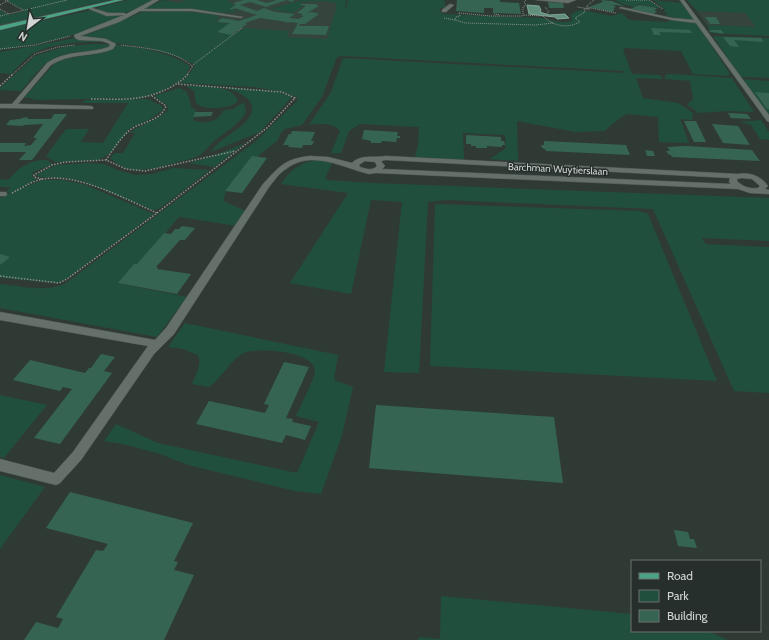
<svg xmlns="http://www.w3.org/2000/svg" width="769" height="640" font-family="Cabin,sans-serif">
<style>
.built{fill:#35453e}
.green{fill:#214f3e}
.water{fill:#60907c;stroke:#82a596}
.building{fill:#356552}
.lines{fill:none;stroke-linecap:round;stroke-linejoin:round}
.minor-casing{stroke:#4f5754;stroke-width:1}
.major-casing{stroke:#4f5754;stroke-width:1}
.path-far1{stroke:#888f8c;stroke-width:1;stroke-dasharray:1 1;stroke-linecap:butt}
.path{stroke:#888f8c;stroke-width:1.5;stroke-dasharray:1.5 1.5;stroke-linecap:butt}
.minor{fill:#65706b;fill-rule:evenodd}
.major{fill:#4ba386;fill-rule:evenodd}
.labels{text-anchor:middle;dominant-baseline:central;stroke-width:3;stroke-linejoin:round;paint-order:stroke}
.far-street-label{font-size:10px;fill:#d0d5d3;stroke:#262f2b}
</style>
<rect width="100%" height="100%" fill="#303a35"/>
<path class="built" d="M168 0H346L322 72 96 35Z
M697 11 745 13 757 27 707 25Z"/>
<path class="green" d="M6 0H110L0 25V10L9 15 25 11Z
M128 0H154C136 10 117 20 97 9L99 7Z
M163 0 179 3 187 0H227L234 5 230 9 241 11 225 13 187 9H144Z
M302 0H346L345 9 347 5H349L346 4 348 0H444L446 8H439L442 14 542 18C551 20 563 24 572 21L571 14 581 10 612 16 622 13 629 20 667 22 670 20 697 23 730 74 728 76 693 74 681 51 625 48 623 50 632 74 660 75 663 79 636 78 643 98 678 103 693 113 692 120 680 119 689 143 659 142 658 117 627 114 619 119 604 131 576 132 517 121 518 161 490 159 506 148 505 135 463 133 464 160 415 157 418 145 419 127 360 124 349 131 341 153H331L340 131C332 122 319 124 309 125L331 92 343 58 624 73 623 71 343 56 337 57 322 97 302 125 285 129 280 134 278 140 258 156 225 193 224 201 248 212 237 226 179 217 122 284 187 297 157 337 0 308V284C21 286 46 293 66 283L255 142 294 104 297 101V97L284 92 253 87 180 83 188 76 195 65C156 43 77 33 36 52 27 56 18 67 11 74L0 73V52L71 39 100 30 142 12 179 11 217 15 219 18 215 22 231 24 220 33 234 34 244 28 289 31 287 37 327 39 336 9V3L324 1 302 2 299 4 304 5 293 13 270 9Z
M615 0H649L662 9 638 4 635 7 622 4Z
M653 0 682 3 695 21 665 16 668 13 664 12 665 9Z
M687 0H769V36L711 33 707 25 756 27 745 13 697 11Z
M92 10 107 16H123C81 36 45 43 0 50V30Z
M713 36 769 38V78L740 77Z
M91 44C123 44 162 48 190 66L186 76 178 82 160 92 141 98 31 100 35 98H24L53 65 60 60 107 52C90 49 60 52 46 63 37 71 29 82 21 91L0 90V88L35 56 63 47Z
M671 74 732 78 754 112 727 111 699 113 687 105 693 99 690 81 665 79V75Z
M742 79 769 81V120Z
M186 86C201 86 233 84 238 101 232 109 202 111 196 103L194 91Z
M224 87 278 92 293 96 260 132 211 152C220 136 243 131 251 114 258 98 234 91 224 87Z
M179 88C189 90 189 98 191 107L196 110 193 119 195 121C208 124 217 122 224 110L233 109 244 102 246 112C238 126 225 132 214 141 209 146 204 153 198 156 192 159 184 161 177 162 154 169 129 177 110 158L115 153H123L135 133H130C142 123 157 121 168 110L167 105 154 96Z
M148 99 160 105 164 109 149 120 130 128 110 153 104 157 97 160 59 162H55L46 156 66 129H89L81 142 103 143 128 103H83L84 100Z
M761 120 769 132V140L760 139 751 125 739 122Z
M245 143 214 167 188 163 211 157Z
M322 159H334L325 178 328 180 372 183 769 198V241L702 238 706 244 769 247V393L734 391 653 209 447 200 428 202 419 373 384 372 402 202 371 200 351 294 290 283 348 193 281 184C292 167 302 162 322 159Z
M47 160 53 164 33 172 32 177 38 179 12 192 5 193 11 187H1L0 186V179L8 180C19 167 31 159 47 160Z
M87 163 104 164 117 170 135 175 152 174 173 168 210 170 159 209 153 210 85 182 66 178 39 177 36 175 56 165Z
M43 180H62L83 184 154 214 66 279 57 283 0 278V198C3 195 35 183 43 180Z
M437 204 640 211 648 214 717 381 432 366 430 365 435 205Z
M185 323 338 355 334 380 353 387 342 435 321 494 295 491 188 465 160 454 127 445 104 441 116 424 158 443 297 473 319 422 296 416C300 407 315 378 315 371 315 351 258 347 244 353 231 359 222 378 209 387L192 384C196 374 202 364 198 355L183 349 168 347Z
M0 395 47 405 4 458 0 457Z
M0 475 45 487 0 549Z
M441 596 632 614V631H708L728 640H417L420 637 440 639Z"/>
<path class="water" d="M527 5 539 6 541 10 540 12 549 15 565 14 569 18 557 19 555 17 529 14Z"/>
<path class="building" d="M244 0H257L267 3 277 0H295L291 2 287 0 266 7 250 2 240 5 257 11 264 8 275 12 295 14 289 18 299 19 304 16 301 15 303 14 297 13 306 6 299 4H318L316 5 319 6 307 13 312 12 319 14 305 24H300L299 26H329L326 35 292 34 298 23 290 22 285 23 287 22 260 18 245 23 247 24 231 35 217 32 230 23 217 22 222 18 239 21 257 15 235 8 231 10 230 8 234 7H232L236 5 233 3Z
M457 0H500V2L519 3 521 14 493 13V8H484V13L456 11Z
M601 0 612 1 624 6 614 5 613 6H616L613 9H615L612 12 589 7 603 2Z
M548 2 563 3 564 8H549Z
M639 5 657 8 654 11H657L654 14 630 9Z
M705 17H716L720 24H710Z
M651 28 690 30 692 33 659 32 661 35H654Z
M709 30H721L724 34 707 31H710Z
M723 37 761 38 764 42 734 40 739 47 730 46Z
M755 92 769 93V109H767Z
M195 112H213L211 116 193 117Z
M728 113 747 114 751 119 731 118Z
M54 114H67L32 160H19L26 152H0V143H26L24 146 31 145 37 138H33L43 124 24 125 23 126 6 125 10 120 20 119 22 118 28 117 27 119H51Z
M684 121H696L706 142H694Z
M712 124 738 126 750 145 723 143Z
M364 130 398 132 397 136H400V138H397L396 142 382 141 381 143H371V141L362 139Z
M292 131 315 132 311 141H314L312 145H303L302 148 288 147 289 145H283L289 134H291Z
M466 135 501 137V141H504L505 145H502V147L487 146V148H476V146H471V144H466Z
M544 141 626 145 630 155 546 151 545 149 542 148 541 145H544Z
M686 146 752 150 760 161 672 157 671 155 668 154 666 151H670L667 147Z
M645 150 653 151 655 156H647Z
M252 156 267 158 242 193 225 191Z
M182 226 195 228 185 240H180L156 267H158L157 269 191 274 177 294 118 283 134 264H137L164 233 171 234 175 229H179Z
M0 254 10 257 0 265Z
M101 354 115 357 104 371 112 373 60 444 34 438 72 389 63 387 60 391 13 380 30 360 85 373 89 368H91Z
M284 362 309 367 286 418 293 419 292 422 311 426 305 440 286 435 282 443 196 424 209 401 265 413 269 405 264 404Z
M376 405 554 417 563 483 369 468Z
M70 492 193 523 174 561 178 562 174 570 194 575 164 640H24L36 622 58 628 63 619 56 617 96 550 103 551 108 544 46 528Z
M674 530 688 532 690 539H694L697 548 678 546Z"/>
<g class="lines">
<defs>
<path id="minor" d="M153 0H159L144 9H192L243 17 241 18 192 11H140L119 22 80 36 106 39 116 44 113 49C93 57 69 53 51 65L18 104 91 106 93 107V109L0 108V104H12L47 63C66 50 88 54 109 47L110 44 102 41 79 40 75 38 74 35 124 15 107 16 89 9V7L108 13H124L126 14Z
M536 0H576L568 3Z
M680 0H684L769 115V122L767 121 696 23 672 20 619 8 621 7 672 18 694 20Z
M450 4 454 5 446 12H442V10Z
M310 156 328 157 352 163C360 154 375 158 386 156L738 174C750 172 761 176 768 186L765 189 769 190V194L750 193 738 189 376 173 369 174C343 168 312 149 286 169 279 173 274 181 269 187L174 334 154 354 81 460 60 483 56 485 0 471V459L54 473 73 452 148 346 0 320V312L155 340 166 328 263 184C280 166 284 159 310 156ZM386 160 730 178 729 182 731 184 382 169 385 166 381 161ZM365 161 375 162 377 166C372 171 367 169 360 167L359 165ZM742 178 752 179 760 186 758 188C750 189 743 187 737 181V179Z
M0 192H6L7 194 6 196H0Z"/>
<path id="major" d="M115 0H123L0 30V26Z"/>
</defs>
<use href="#minor" class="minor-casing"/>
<use href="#major" class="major-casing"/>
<path class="path-far1" d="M5 0 23 10
M594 0 586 7 616 13
M626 0H648
M649 0 663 9
M0 5 9 0
M0 9 9 14
M459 13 460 16 456 17 455 20 465 23 536 25 553 23
M459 13 491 16H523V7L526 5 524 2 526 0
M494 14 500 15
M524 15 543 16 549 12 545 7
M0 16 67 0
M543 16C553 26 567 29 580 22L575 18 585 12 584 9H590L577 7
M444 18 455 20
M121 45C144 48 176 50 193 67
M0 49 35 45 70 36
M12 75 35 54 58 47 75 45
M187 75 194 64 242 28"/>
<path class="path" d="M0 86 13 74
M91 99C123 99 144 102 173 86 179 82 184 79 188 74
M106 160C113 150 120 138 130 130 142 121 160 122 166 106L152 96
M42 179 34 177V175L52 165 65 162 106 160 126 169 145 171 235 151
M12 193C22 188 32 181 43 179 79 173 125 199 157 213
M0 276 59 283 67 279 157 213 268 127 295 98 282 92 177 84"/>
<use href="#minor" class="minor"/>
<use href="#major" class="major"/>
</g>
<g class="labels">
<g class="far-street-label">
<text transform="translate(558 169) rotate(3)">Barchman Wuytierslaan</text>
</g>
</g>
<rect x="631" y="560" width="130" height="72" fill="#262f2b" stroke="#6a716e"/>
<rect x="639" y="573" width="20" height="6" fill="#4ba386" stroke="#6a716e"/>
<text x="667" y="580" font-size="12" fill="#d0d5d3">Road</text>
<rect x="639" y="590" width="20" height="12" fill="#214f3e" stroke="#6a716e"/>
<text x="667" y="600" font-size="12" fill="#d0d5d3">Park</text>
<rect x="639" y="610" width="20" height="12" fill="#356552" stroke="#6a716e"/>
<text x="667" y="620" font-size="12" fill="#d0d5d3">Building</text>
<g transform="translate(28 28) rotate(211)" stroke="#262f2b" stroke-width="3" paint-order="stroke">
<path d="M0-3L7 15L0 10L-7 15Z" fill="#d0d5d3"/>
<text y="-6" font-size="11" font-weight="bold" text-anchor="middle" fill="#d0d5d3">N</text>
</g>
</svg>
